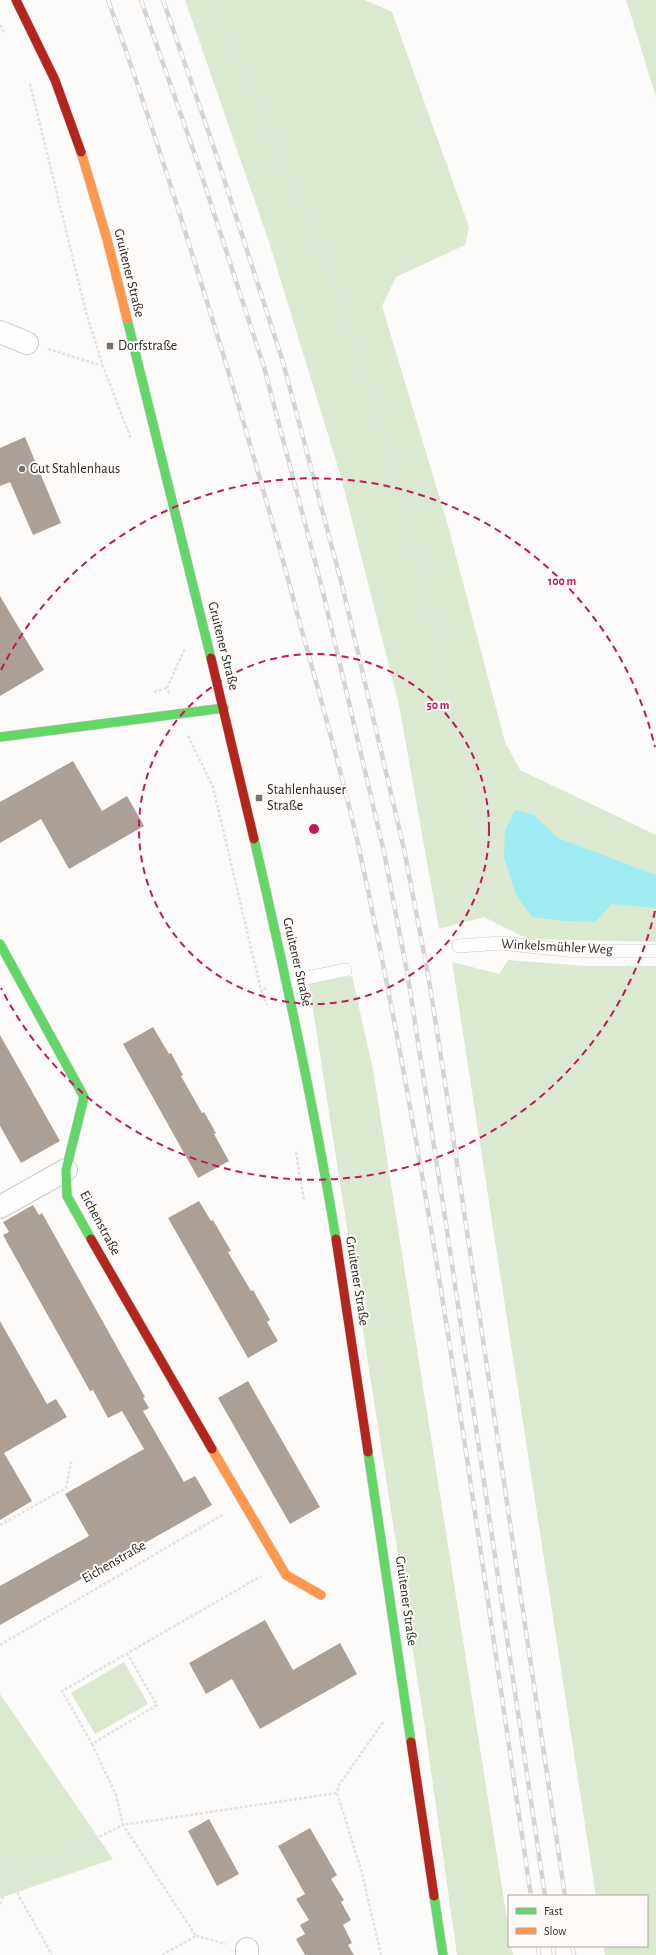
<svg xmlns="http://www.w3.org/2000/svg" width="656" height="1955" font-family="'Alegreya Sans',sans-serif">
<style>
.green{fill:#dbe9d1}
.water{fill:#a0ecf3}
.building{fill:#aca096}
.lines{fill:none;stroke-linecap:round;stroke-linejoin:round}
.lane-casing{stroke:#ccc9c7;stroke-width:14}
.street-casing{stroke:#ccc9c7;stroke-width:24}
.fast-casing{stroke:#ccc9c7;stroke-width:10}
.slow-casing{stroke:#ccc9c7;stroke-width:10}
.jam-casing{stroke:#ccc9c7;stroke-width:10}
.path{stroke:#e3e2e2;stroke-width:2.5;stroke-dasharray:3 2;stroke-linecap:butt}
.lane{stroke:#fffefe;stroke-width:13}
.street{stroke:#fffefe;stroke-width:22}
.fast{stroke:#63d668;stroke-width:9}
.slow{stroke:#ff974d;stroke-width:9}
.jam{stroke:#b3261e;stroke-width:9}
.rail-casing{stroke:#d4d4d4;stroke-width:4.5}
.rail{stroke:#fefaf8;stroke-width:3;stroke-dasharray:9;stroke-linecap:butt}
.ring{fill:none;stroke:#c2185b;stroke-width:2;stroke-dasharray:7 5}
.poi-dot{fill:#767270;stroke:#fefaf8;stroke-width:1.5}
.labels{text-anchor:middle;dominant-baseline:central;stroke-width:4;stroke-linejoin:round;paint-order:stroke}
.street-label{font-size:14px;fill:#2d2927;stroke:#fefaf8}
.poi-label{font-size:14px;fill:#2d2927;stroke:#fefaf8;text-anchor:start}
.centre{fill:#c2185b;stroke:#fefaf8;stroke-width:2}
.ring-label{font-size:12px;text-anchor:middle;font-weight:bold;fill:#c2185b;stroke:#fefaf8;stroke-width:4;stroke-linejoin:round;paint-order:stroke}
</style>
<rect width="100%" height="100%" fill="#fdfbf9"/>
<path class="green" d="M185 0H365L392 12 469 227 465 245 396 277 382 306 448 526 505 742 520 770 656 835V942L528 939 484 917 439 929 399 705 341 477 269 242Z
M626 0H656V97L629 9Z
M508 960 587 966H656V1955H605L603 1946H647V1896H596L452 962 499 974Z
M352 976 373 1070 509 1932V1946H511L513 1955H457L426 1735 309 984Z
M124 1662 148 1704 95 1734 71 1693Z
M0 1694 113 1859 0 1898Z"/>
<path class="water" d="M515 810 534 815 558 838 656 875V908L612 904 595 922 565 921 532 917 516 895 504 857 505 830Z"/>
<path class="building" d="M25 437 61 523 33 535 10 482 0 486V448Z
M0 596 44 670 0 696Z
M73 761 102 811 127 796 144 826 69 869 41 819 0 843V802Z
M153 1027 169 1054 171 1053 183 1075 181 1076 202 1113 204 1112 216 1133 214 1134 229 1161 198 1178 123 1044Z
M0 1035 60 1141 21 1163 0 1126Z
M199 1201 211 1221 213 1220 231 1251 228 1252 251 1291 253 1290 270 1320 267 1322 278 1341 248 1358 168 1218Z
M33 1205 39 1215 42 1213 145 1397 143 1398 149 1408 143 1411 184 1482 195 1476 212 1505 0 1625V1586L89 1536 65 1494 144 1449 122 1411 108 1418 93 1390 90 1391 3 1235 9 1232 3 1222Z
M0 1321 47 1404 56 1399 67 1417 4 1453 32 1501 0 1520Z
M248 1381 320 1507 290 1524 218 1398Z
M265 1620 293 1670 340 1643 357 1674 260 1729 232 1679 206 1694 189 1663Z
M209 1819 239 1874 217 1886 188 1831Z
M310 1828 337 1875 331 1879 344 1900 341 1902 351 1920 343 1925 352 1943 348 1945 354 1955H305L296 1939 305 1934 300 1925 309 1920 296 1899 305 1894 278 1846Z"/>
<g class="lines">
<defs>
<path id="lane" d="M459 946 500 943 576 951H656
M287 982 345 970"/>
<path id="street" d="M0 332 27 343
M0 1207 66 1170
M247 1949V1955"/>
<path id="fast" d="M127 319 211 658
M0 737 224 708
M254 839C285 972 314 1105 336 1239
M0 944 84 1097 66 1170 67 1196 91 1239
M368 1452 411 1742
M434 1896 443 1955"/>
<path id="slow" d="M81 152 107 239 127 319
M212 1449 286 1575 321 1595"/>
<path id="jam" d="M16 0 55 80 81 152
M211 658 254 839
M91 1239 212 1449
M336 1239 368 1452
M411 1742 434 1896"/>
</defs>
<use href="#lane" class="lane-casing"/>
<use href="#street" class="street-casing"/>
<use href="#fast" class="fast-casing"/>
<use href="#slow" class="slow-casing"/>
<use href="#jam" class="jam-casing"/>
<path class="path" d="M212 0 312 227 354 336 396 471 455 712 497 925
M0 25 5 34
M30 84 87 316 103 366 131 439
M48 349 103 366
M154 692 167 688
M169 693 167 688 185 648
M188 736 213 787 261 990
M266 988 261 990 267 1005
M296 1152 304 1201
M0 1525 66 1488 71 1462
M0 1645 224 1514
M127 1653 157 1705 92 1744 62 1691 261 1576
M92 1744 116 1795 123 1825 337 1793
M0 1862 52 1955
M0 1904 11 1880 123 1825 196 1936 162 1955
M196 1936 226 1944
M381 1955 362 1873 337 1793 339 1785 384 1721"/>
<use href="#lane" class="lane"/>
<use href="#street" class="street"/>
<use href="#fast" class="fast"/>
<use href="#slow" class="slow"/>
<use href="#jam" class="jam"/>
<defs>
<path id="rail" d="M108 0C139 86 167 173 194 260 229 372 263 484 293 598 316 683 341 767 360 853 435 1198 479 1548 531 1896
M141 0 195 155 264 367 323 592 384 852 408 977 445 1217 545 1896
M163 0 214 148 283 362 343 589 404 849 428 974 446 1089 565 1896
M538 1946 539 1955
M553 1946 554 1955
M572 1946 574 1955"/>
</defs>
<use href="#rail" class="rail-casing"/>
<use href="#rail" class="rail"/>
</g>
<g class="ring">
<circle cx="314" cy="829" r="175"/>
<path d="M655 911A351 351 0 0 1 1 988M1 670A351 351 0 0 1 655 747"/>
</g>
<g class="poi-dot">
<rect x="106" y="342" width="8" height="8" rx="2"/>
<circle cx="22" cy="469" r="4"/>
<rect x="255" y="794" width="8" height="8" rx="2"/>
</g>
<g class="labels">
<g class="street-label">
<text transform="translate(129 273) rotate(76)">Gruitener Straße</text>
<text transform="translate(223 646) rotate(76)">Gruitener Straße</text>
<text transform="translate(557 947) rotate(3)">Winkelsmühler Weg</text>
<text transform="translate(297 962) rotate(77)">Gruitener Straße</text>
<text transform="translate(100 1223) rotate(62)">Eichenstraße</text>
<text transform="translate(357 1281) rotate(81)">Gruitener Straße</text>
<text transform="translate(114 1562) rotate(-30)">Eichenstraße</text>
<text transform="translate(406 1601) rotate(82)">Gruitener Straße</text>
</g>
<g class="poi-label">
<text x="118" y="346">Dorfstraße</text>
<text x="30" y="469">Gut Stahlenhaus</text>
<text x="267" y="790">Stahlenhauser<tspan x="267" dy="16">Straße</tspan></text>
</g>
</g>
<circle cx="314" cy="829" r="6" class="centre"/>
<g class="ring-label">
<text x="562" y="585">100 m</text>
<text x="438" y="709">50 m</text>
</g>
<rect x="508" y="1895" width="140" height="52" fill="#fefaf8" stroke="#aaa6a4"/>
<rect x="516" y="1908" width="20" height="6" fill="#63d668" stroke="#aaa6a4"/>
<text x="544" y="1915" font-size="12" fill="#2d2927">Fast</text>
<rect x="516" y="1928" width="20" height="6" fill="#ff974d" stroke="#aaa6a4"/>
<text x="544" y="1935" font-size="12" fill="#2d2927">Slow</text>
</svg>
